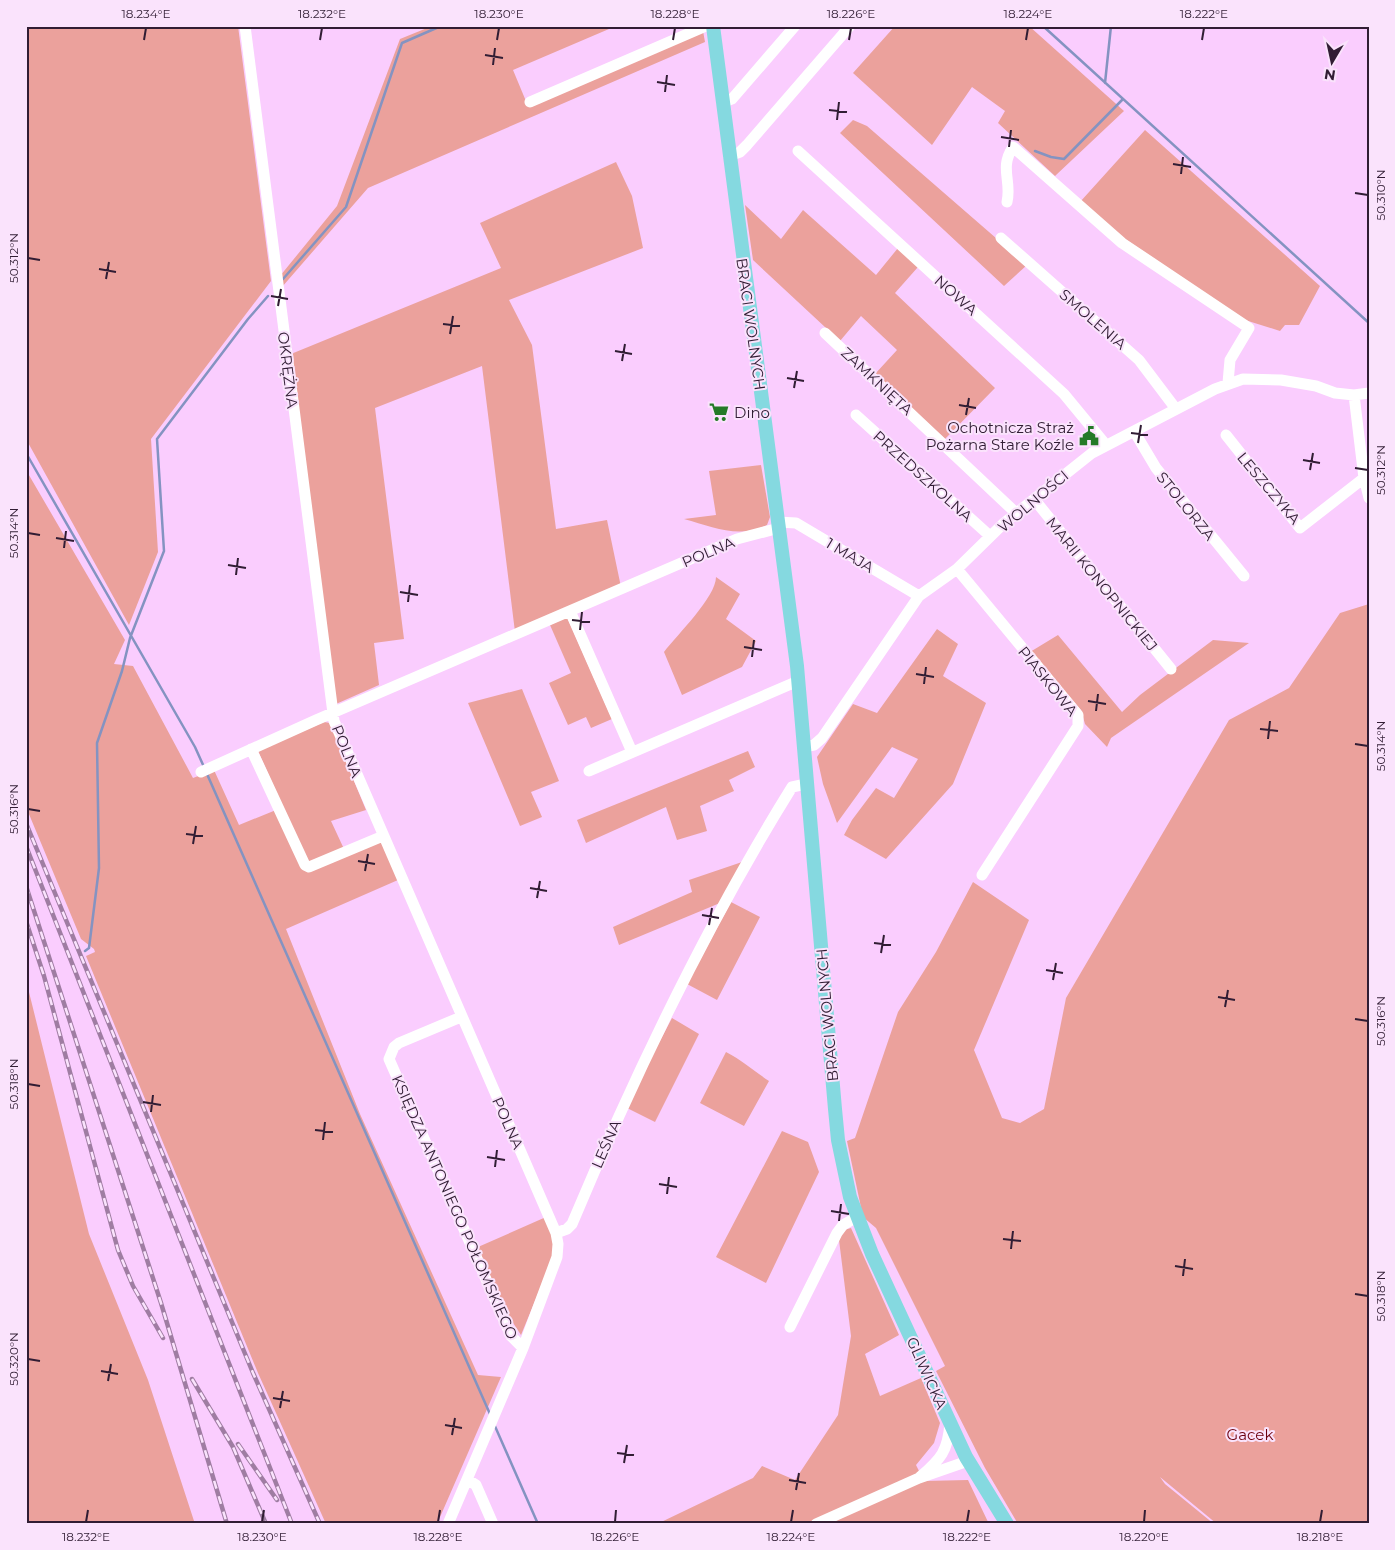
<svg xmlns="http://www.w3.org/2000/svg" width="1395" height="1550" font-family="Montserrat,sans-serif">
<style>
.green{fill:#eba19c}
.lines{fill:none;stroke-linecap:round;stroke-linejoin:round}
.stream{stroke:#8493c1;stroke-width:2.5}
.minor{stroke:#fff;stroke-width:11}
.major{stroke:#85d9e0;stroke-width:14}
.rail-casing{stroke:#9f7da2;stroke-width:4.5}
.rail{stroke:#fae3fc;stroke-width:2.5;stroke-dasharray:8;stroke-linecap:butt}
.ticks{fill:none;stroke:#311d34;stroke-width:2}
.labels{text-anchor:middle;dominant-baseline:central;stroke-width:4;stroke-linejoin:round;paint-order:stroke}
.street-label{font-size:15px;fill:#311d34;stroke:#fae3fc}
.poi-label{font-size:15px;fill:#311d34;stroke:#fae3fc;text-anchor:start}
.park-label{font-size:15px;fill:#6c000f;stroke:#fae3fc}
.neatline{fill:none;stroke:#311d34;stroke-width:2}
.ticks-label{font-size:12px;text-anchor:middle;fill:#311d34}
</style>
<rect width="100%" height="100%" fill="#facdfe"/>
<path class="green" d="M26 26H238L271 281 151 439 158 552 129 625 26 439Z
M432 26H616L513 70 528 106 703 31 705 42 368 188 282 287 280 276 337 206 400 39Z
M895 26H1029L1124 111 1055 176 998 123 1005 111 972 87 932 145 853 73Z
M853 120 867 126 1027 265 1004 286 840 133Z
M1145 130 1320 286 1299 325H1285L1280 331 1245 320 1125 239 1080 202Z
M616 162 632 196 643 248 509 300 532 345 556 529 607 520 621 587 515 632 482 366 375 408 404 639 374 643 379 685 336 704 291 354 501 268 480 223Z
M745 205 781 239 803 210 876 275 898 248 918 267 895 293 995 388 945 439 875 374 897 350 861 316 840 341 753 260Z
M761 465 770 517 767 525C739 539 713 527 684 519L716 515 709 471Z
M26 470 125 640 114 664 133 666 193 778 214 770 239 825 276 810 303 868 382 839 398 880 286 929 360 1114 478 1375 501 1377 437 1524H326L258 1373 86 956 95 952 94 949 81 939 26 807Z
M716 577 740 594 726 619 756 641 742 667 682 695 664 652C677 635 716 597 716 577Z
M1369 604V1524H1217L1160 1477 1165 1484 1214 1524H1018L985 1468 936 1371 945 1366 876 1228 863 1217 847 1141 855 1138 898 1012 936 952 973 882 1029 920 974 1050 1002 1118 1020 1123 1044 1109 1066 998 1229 720 1289 688 1340 613Z
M567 617 612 719 591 728 586 717 568 725 549 683 571 673 550 625Z
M937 629 958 644 943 676 986 703 953 784 886 859 844 835 852 820 876 788 894 798 918 759 892 747 837 823 823 784 817 757 853 704 877 713Z
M1058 635 1122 712 1140 695 1213 640 1249 643 1111 738 1107 747 1085 724 1081 710 1030 652Z
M522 689 559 781 531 792 542 817 520 826 468 703Z
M324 722 330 723 366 810 331 821 344 849 308 863 258 751Z
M748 751 755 767 729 780 734 791 700 806 707 831 677 840 666 807 586 843 577 820Z
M742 862 720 903 619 945 613 927 692 892 689 880Z
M731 902 760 917 717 1000 687 984Z
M26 980 89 1234 148 1380 195 1524H26Z
M672 1018 699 1034 655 1122 625 1107Z
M726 1052C743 1061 754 1071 769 1081L744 1126 700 1103Z
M782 1131 808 1142 819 1172 766 1283 716 1257Z
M546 1217 558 1245 521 1335 504 1309 478 1247Z
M851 1228 899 1335 865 1354 880 1396 921 1378 940 1423 934 1443 916 1465 924 1481 968 1480 989 1524H657L753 1478 762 1466 795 1480 838 1415 851 1336 839 1240 844 1230Z"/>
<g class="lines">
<path class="stream" d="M1043 26 1369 323
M1105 83 1111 26
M1035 151 1051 157 1064 159 1123 99
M283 279 346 207 402 43 441 26
M26 453 195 747 204 767
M207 774 490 1414
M85 951 89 948 99 868 97 743 122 671 130 638 164 551 157 439 248 319 268 296
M494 1424 538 1524"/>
<path class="minor" d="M245 26 334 721 556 1233
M530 102 706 26
M722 103 732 99 795 26
M798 151 1064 394 1106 445
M729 156 740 152 747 145 850 26
M1007 202C1012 181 999 168 1013 147L1122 243 1249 328 1230 360 1228 383
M1001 238 1139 360 1176 409
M825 333 1016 513
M1354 395 1364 478 1369 498
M856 415 990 536
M1134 431 1156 468 1244 576
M1226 435 1300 528 1364 478
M1034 499 1171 669
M778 522 796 523 919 596
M957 569 1078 715V726L982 875
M570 611 632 752
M803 747 814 745 822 738 919 596 957 569 1004 523 1092 453 1215 389 1243 379 1281 380 1316 386 1335 393 1354 395 1369 393
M251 749 305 865 309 867 383 836
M589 771 798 681
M201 772 316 720 737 539 779 528
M461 1017 399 1043 394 1047 389 1059 511 1336 523 1348
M790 1327 837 1233 843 1225 857 1217
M920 1477C941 1459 948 1451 950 1423
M468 1480 476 1485 493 1524
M448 1524 523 1348 557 1257 558 1244 556 1233 567 1229 572 1224C635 1074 706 925 792 787L806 784
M816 1524 919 1478 968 1461"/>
<path class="major" d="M713 26 797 666 835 1109 838 1140 850 1197 872 1254 966 1457 1007 1524"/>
<defs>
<path id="rail" d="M26 823 253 1373 320 1524
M26 846 292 1524
M26 886 161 1303 227 1524
M26 921 44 976 118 1250 133 1286 163 1338
M192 1379 233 1447 266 1524
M238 1444 277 1500"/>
</defs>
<use href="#rail" class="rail-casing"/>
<use href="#rail" class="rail"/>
</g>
<path class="ticks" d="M144 40 146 28M320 40 322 28M497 40 499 28M673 40 675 28M849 40 851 28M1026 40 1028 28M1202 40 1204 28M485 55 503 58M493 65 495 48M657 82 675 85M665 92 667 75M829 110 847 112M837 120 839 102M1001 137 1019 140M1009 147 1011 130M1173 164 1191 167M1181 174 1183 157M1355 193 1368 195M28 258 40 260M99 269 116 272M106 279 109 262M271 296 288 299M278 306 281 289M443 324 460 326M450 334 453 316M615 351 632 354M622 361 625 344M787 378 804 381M794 388 797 371M959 405 976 408M966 415 969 398M1131 433 1148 435M1138 443 1141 425M1303 460 1320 463M1355 468 1368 470M1310 470 1313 453M28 533 40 535M56 538 74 541M64 548 66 531M228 565 246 568M236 575 238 558M400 592 418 595M408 602 410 585M572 620 590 622M580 630 582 612M744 647 762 650M752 657 754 640M916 674 934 677M924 684 926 667M1088 701 1106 704M1096 711 1098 694M1260 729 1278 731M1268 739 1270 721M1355 744 1368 746M28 809 40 811M186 834 203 836M193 844 196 826M358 861 375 864M365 871 368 854M530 888 547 891M537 898 540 881M702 915 719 918M709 925 712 908M874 943 891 945M881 953 884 935M1046 970 1063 973M1053 980 1056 963M1218 997 1235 1000M1225 1007 1228 990M1355 1019 1368 1021M28 1084 40 1086M143 1102 161 1105M151 1112 153 1095M315 1130 333 1132M323 1140 325 1122M487 1157 505 1160M495 1167 497 1150M659 1184 677 1187M667 1194 669 1177M831 1211 849 1214M839 1221 841 1204M1003 1239 1021 1241M1011 1249 1013 1231M1175 1266 1193 1269M1183 1276 1185 1259M1355 1294 1368 1296M28 1359 40 1361M101 1371 118 1374M108 1381 111 1364M273 1398 290 1401M280 1408 283 1391M445 1425 462 1428M452 1435 455 1418M617 1453 634 1455M624 1463 627 1445M789 1480 806 1483M796 1490 799 1473M86 1522 88 1510M262 1522 264 1510M438 1522 440 1510M615 1522 616 1510M791 1522 793 1510M967 1522 969 1510M1144 1522 1145 1510M1320 1522 1322 1510"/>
<defs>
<symbol id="supermarket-bare" viewBox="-9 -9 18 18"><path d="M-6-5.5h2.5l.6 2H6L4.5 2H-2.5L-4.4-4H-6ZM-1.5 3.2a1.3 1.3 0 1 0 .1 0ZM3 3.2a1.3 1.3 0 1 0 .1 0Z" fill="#247a27" stroke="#fae3fc" stroke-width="2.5" paint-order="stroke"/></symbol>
<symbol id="civic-bare" viewBox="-9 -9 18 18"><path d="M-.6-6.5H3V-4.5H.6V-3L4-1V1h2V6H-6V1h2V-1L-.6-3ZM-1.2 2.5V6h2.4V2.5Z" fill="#247a27" stroke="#fae3fc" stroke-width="2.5" paint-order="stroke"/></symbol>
</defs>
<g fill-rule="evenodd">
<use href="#supermarket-bare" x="705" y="398" width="28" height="28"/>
<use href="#civic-bare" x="1075" y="422" width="28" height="28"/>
</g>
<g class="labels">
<g class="street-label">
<text transform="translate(956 295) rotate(42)">NOWA</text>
<text transform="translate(1093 319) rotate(41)">SMOLENIA</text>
<text transform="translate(751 324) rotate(82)">BRACI WOLNYCH</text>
<text transform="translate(288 370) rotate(83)">OKRĘŻNA</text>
<text transform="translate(877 381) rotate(43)">ZAMKNIĘTA</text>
<text transform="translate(923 476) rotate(42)">PRZEDSZKOLNA</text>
<text transform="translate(1269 488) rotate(50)">LESZCZYKA</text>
<text transform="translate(1033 501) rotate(-40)">WOLNOŚCI</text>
<text transform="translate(1186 506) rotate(51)">STOLORZA</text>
<text transform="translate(708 552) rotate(-23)">POLNA</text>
<text transform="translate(850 555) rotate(31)">1 MAJA</text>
<text transform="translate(1102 584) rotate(51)">MARII KONOPNICKIEJ</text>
<text transform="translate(1048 681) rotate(51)">PIASKOWA</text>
<text transform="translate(347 751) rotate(68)">POLNA</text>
<text transform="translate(827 1015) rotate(-95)">BRACI WOLNYCH</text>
<text transform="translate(508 1123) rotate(66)">POLNA</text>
<text transform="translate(606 1144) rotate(-66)">LEŚNA</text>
<text transform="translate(455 1207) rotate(66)">KSIĘDZA ANTONIEGO POŁOMSKIEGO</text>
<text transform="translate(927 1373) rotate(66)">GLIWICKA</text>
</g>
<g class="poi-label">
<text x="734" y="412">Dino</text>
<text x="1074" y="427" text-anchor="end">Ochotnicza Straż<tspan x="1074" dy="17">Pożarna Stare Koźle</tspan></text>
</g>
<g class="park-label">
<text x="1250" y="1434">Gacek</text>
</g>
</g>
<rect width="1395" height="1550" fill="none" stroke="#fae3fc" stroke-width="55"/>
<g transform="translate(1332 62) rotate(189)" stroke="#fae3fc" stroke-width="4" paint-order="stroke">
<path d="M0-4L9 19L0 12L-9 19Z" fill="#311d34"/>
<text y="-8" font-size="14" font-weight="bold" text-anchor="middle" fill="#311d34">N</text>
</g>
<rect x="28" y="28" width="1340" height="1494" class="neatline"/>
<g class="ticks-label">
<text x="146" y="18">18.234°E</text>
<text x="322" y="18">18.232°E</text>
<text x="499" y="18">18.230°E</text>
<text x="675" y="18">18.228°E</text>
<text x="851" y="18">18.226°E</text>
<text x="1028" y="18">18.224°E</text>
<text x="1204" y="18">18.222°E</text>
<text transform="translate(1381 195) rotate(-90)" y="4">50.310°N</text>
<text transform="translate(14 258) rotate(-90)" y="4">50.312°N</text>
<text transform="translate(1381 470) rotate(-90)" y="4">50.312°N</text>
<text transform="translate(14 533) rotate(-90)" y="4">50.314°N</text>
<text transform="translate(1381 746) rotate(-90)" y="4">50.314°N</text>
<text transform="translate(14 809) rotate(-90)" y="4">50.316°N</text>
<text transform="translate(1381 1021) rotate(-90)" y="4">50.316°N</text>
<text transform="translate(14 1084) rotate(-90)" y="4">50.318°N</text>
<text transform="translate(1381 1296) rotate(-90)" y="4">50.318°N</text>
<text transform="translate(14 1359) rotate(-90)" y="4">50.320°N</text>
<text x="86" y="1541">18.232°E</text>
<text x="262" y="1541">18.230°E</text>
<text x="438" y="1541">18.228°E</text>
<text x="615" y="1541">18.226°E</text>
<text x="791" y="1541">18.224°E</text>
<text x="967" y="1541">18.222°E</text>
<text x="1144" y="1541">18.220°E</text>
<text x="1320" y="1541">18.218°E</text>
</g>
</svg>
